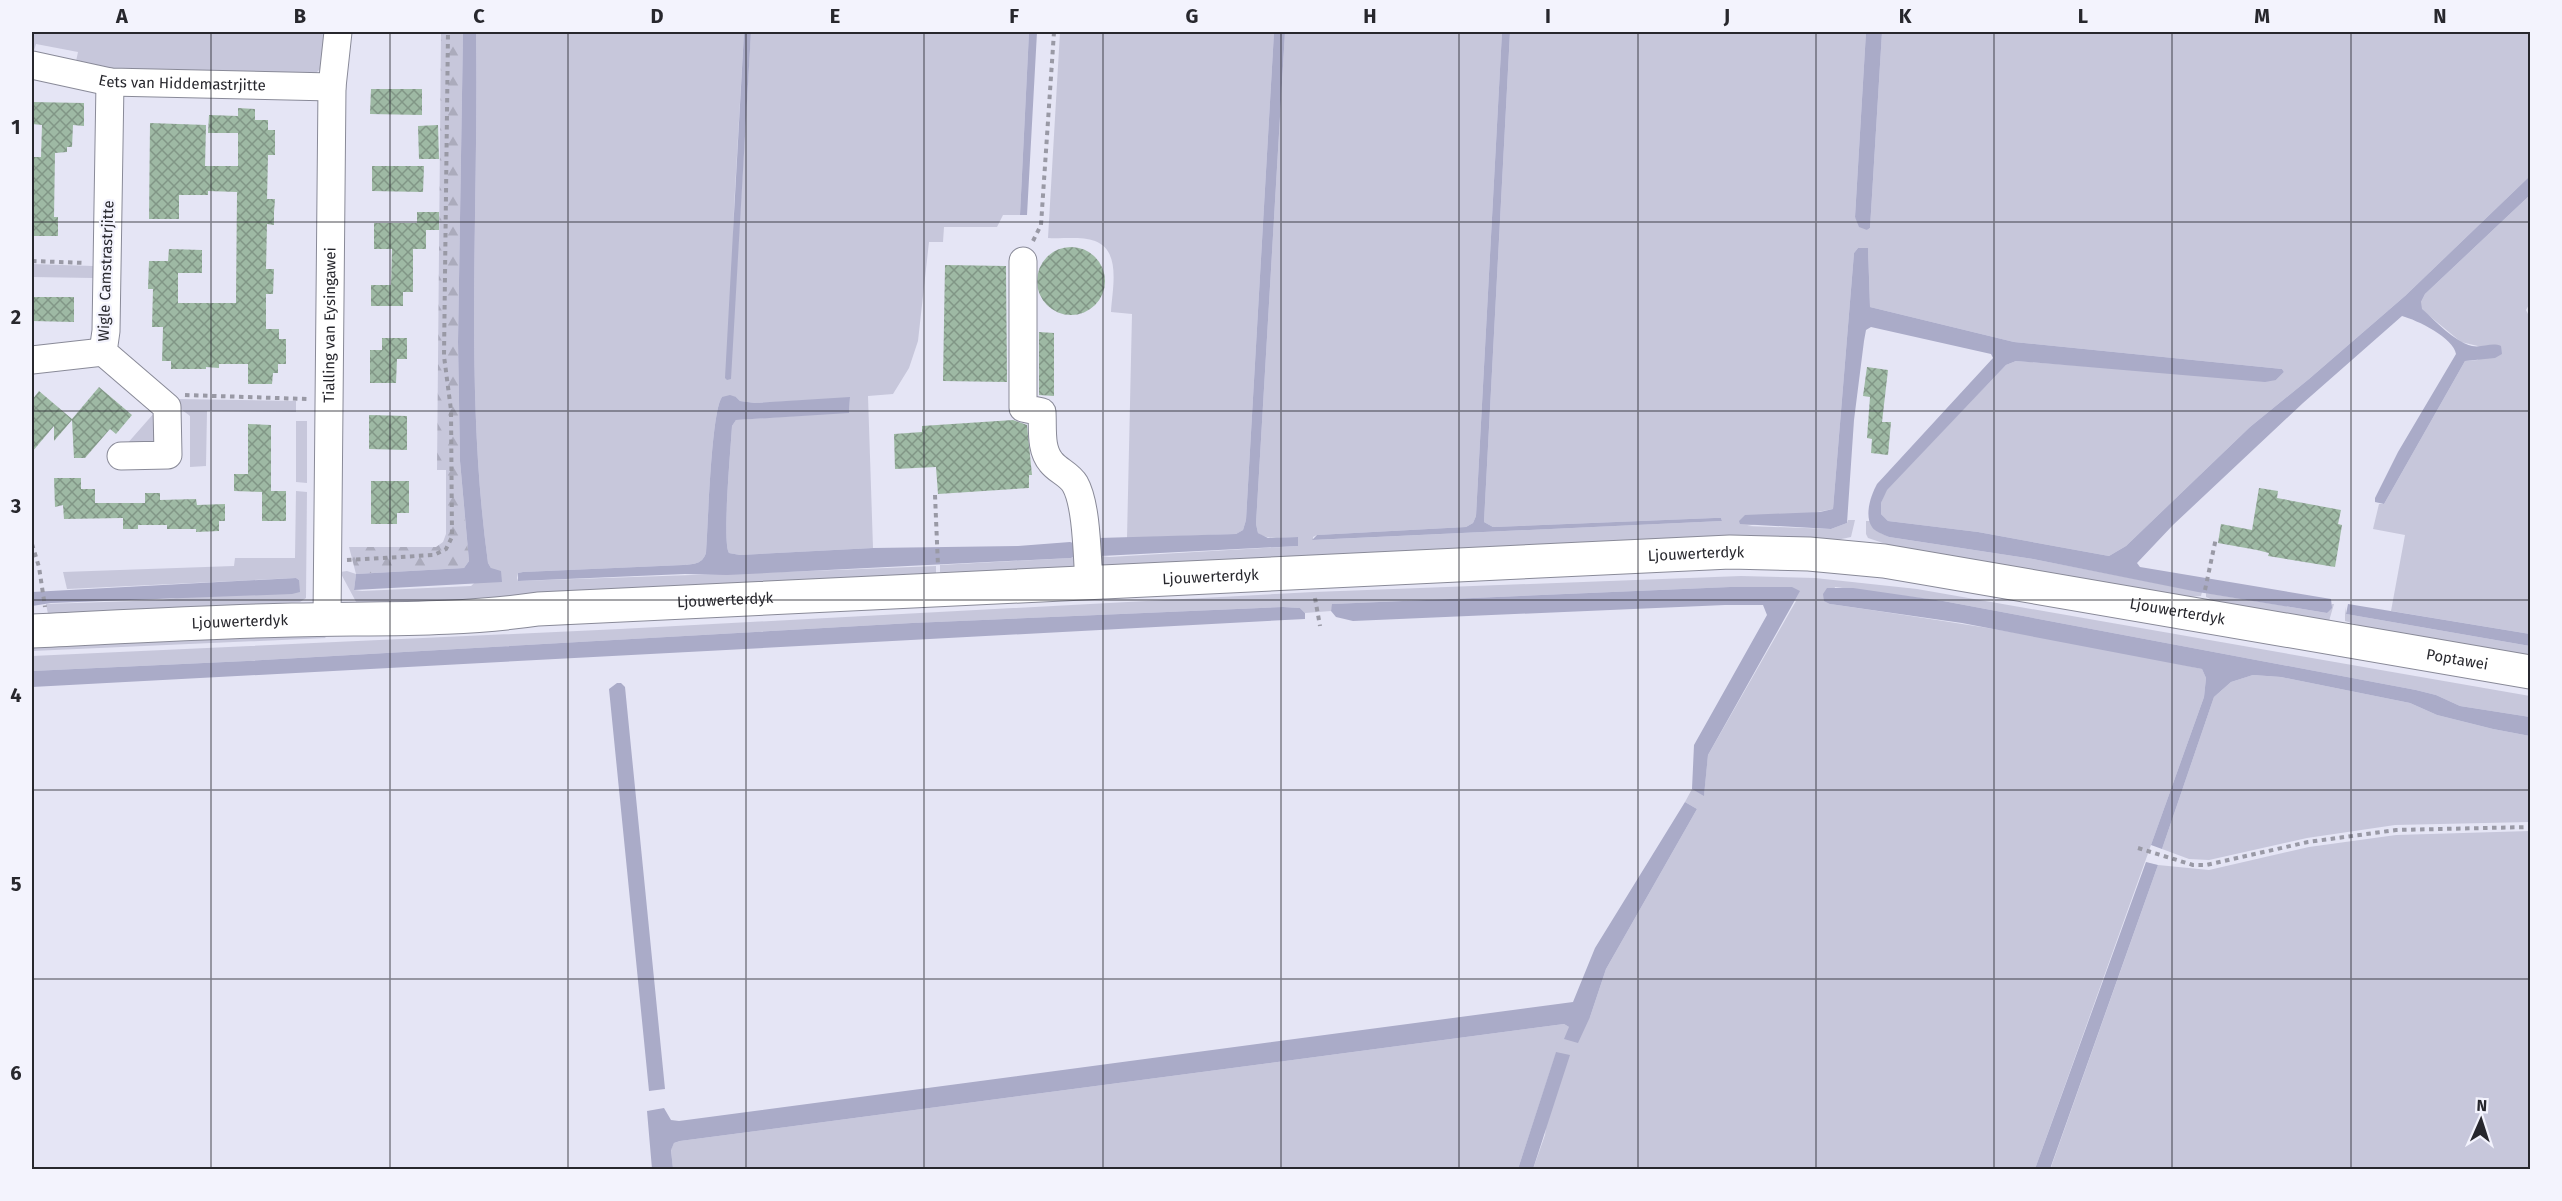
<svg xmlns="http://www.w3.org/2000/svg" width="2562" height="1201" font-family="'Fira Sans',sans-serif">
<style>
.grass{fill:#c7c7db}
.forest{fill:url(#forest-firs)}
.water{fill:#aaabc8}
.building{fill:url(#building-cross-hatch)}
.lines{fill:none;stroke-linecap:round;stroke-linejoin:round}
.minor-casing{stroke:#898a98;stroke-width:29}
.major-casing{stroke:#898a98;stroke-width:35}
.path{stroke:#9999a5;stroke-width:4;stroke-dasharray:4.5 4.5;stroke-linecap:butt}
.minor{stroke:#fff;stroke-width:27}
.major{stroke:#fff;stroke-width:33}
.grid{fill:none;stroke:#27272d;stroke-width:1.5;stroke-opacity:0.55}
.labels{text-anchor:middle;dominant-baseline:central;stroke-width:4.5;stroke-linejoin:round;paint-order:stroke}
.street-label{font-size:15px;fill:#27272d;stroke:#f3f3fd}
.neatline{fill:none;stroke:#27272d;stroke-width:2}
.grid-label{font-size:20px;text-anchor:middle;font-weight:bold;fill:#27272d}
</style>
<defs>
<pattern id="forest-firs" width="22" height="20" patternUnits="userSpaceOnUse" patternTransform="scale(1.5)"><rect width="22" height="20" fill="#c7c7db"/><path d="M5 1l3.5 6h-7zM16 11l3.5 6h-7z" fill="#ababbc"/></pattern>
<pattern id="building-cross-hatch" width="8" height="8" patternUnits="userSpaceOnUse" patternTransform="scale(1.5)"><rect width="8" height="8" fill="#9eb9a4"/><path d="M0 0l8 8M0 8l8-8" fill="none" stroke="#819686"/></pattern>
</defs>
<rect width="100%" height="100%" fill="#e5e5f5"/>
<path class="grass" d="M32 32 319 33 329 32 325 64 316 73H119L75 66 78 52 36 44 32 57Z
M476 32H744L734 208 730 380 751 32H1029L1020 215H1003L997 227H944L943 242H929L918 341 909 368 893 394 868 396 873 548 740 555 729 553C722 543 731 446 732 426L736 420 849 412 850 398 755 403 740 401 736 397H722C711 412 708 527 706 553 702 564 695 564 683 565L523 572 518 573 517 578 518 581C658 576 797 572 936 566V573L361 611 340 572 347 571 356 574 354 590 362 591 471 586 491 568 488 563C464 388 479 208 476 32Z
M1060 32H1274L1246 520 1243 530 1236 534 1127 538 1132 314 1111 312C1112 290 1122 251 1095 241 1082 236 1061 239 1048 238Z
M1285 32H1502L1476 516 1473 523 1466 527 1317 535 1313 537V540L1722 521 1721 518H1714L1493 527 1484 522 1510 32H1866L1855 217 1867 230 1870 228 1882 32H2530V176L2405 296 2309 379 2250 427 2126 546 2109 556 1978 532 1888 521 1881 514V503L1886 490 2006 365 2016 361 2276 380 2284 372 2282 369 2014 342 1870 307 1868 248H1858L1854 253 1833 509 1747 526 1831 529 1847 523 1848 520H1855L1851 537 1837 540 1101 568 1097 548 1101 556 1109 557 1298 546 1297 537C1284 537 1269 541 1258 533L1256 524Z
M2530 195V303L2526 310 2530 318V634L2391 611 2405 535 2373 529 2379 504H2384L2465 361 2478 360 2482 347 2461 342 2421 309V302L2425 294Z
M32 264 93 266V278L32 277Z
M177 399 296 401V412L207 411 206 466 190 467V416L173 403Z
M155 412 156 441 126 445Z
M296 421H307V483L296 482Z
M296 491 307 492 306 598 300 602 48 614 46 604 163 600 299 580 296 578 67 589 63 572 234 566 235 558H295Z
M1866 521H1870L1875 530 1889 537 2033 559 2202 592 2201 596 2186 597 1900 552 1886 544 1868 538 1866 534Z
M1077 555 1079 557 1073 570 940 572V565L1071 558Z
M1741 576 1815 578 1917 589 2530 696V717L2460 706 2436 695 2416 690 1943 601 1835 587 1830 604C1954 622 2079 641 2202 669L2206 678 2204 697 2035 1169H1533L1545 1135 1556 1053 1518 1169 673 1170 671 1149 674 1143 680 1141 1564 1024 1569 1027 1590 1017 1606 969 1697 809 1685 802 1692 789 1704 795 1708 755 1796 601 1730 587 1333 604 1331 611 1305 613 1300 608 1283 607 912 623 247 661 32 671V656L620 629 1314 592Z
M2206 593 2327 613 2332 604H2334L2329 621 2237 611 2206 597Z
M2345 607 2346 614 2530 646V664L2376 631 2345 621Z
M315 628 326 638 32 651V640Z
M2253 675 2281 677 2410 703 2437 715 2493 729 2530 736V822L2395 825 2307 838 2209 860 2189 859 2162 849 2214 697 2231 682Z
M2530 831V1169L2050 1170 2158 865 2209 870 2309 847 2396 835Z"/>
<path class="forest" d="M441 32H463L458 342 460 461 469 561 464 568 356 574 349 547H436L443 542 446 534V470H437Z"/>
<path class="water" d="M463 32H476C479 208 464 388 488 563L491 568 501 571 502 582 354 590 356 574 464 568 469 561 460 461 458 342Z
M744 32H751L731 379 727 380 725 378Z
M1029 32H1037L1027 215H1020Z
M1274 32H1285L1256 524 1258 533 1268 538 1298 537V546L1101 556 1098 553 1099 538 1236 534 1243 530 1246 520Z
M1502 32H1510L1484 522 1493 527 1714 518H1721L1722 521 1312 540 1317 535 1466 527 1473 523 1476 516Z
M1866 32H1882L1870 228 1867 230 1859 227 1855 217Z
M2530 176V195L2425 294 2421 302 2422 309C2436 321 2453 341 2472 346 2482 348 2492 342 2501 346L2502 354 2495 358 2465 361 2384 504 2375 502V498L2398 452 2456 354C2454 338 2417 320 2402 316L2303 403 2173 525 2137 563 2140 567 2331 599 2332 608 2327 613 2198 592 2033 559 1889 537C1883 534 1875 532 1872 527 1864 515 1871 495 1877 484L1993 358 1991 354 1871 327 1866 330 1864 341 1854 420 1847 523 1831 529 1740 524 1739 521 1745 515 1820 512 1833 509 1854 253 1858 248H1868L1870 307 2014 342 2282 369 2284 372 2276 380 2265 382 2016 361 2006 365 1887 490 1881 503V514L1888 521 1978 532 2109 556 2126 546 2250 427 2309 379 2405 296Z
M730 395 736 397 740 401 755 403 850 397 849 413 736 420 732 426C731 446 722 543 729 553L740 555 873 548 1018 546 1070 542 1077 544V555L1071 558 727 575 685 574 518 581V573L523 572 683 565C695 564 702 564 706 553 708 527 711 412 722 397Z
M296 578 299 580 300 592 292 594 51 603 32 606V592Z
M1730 587H1792L1800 591 1708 755 1704 796 1692 789 1694 745 1767 615 1763 605H1725L1353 621 1336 617 1331 611 1332 604Z
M1827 588H1853L1943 601 2416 690 2436 695 2460 706 2530 717V736L2493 729 2437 715 2410 703 2281 677 2253 675 2231 682 2214 697 2162 849 2151 845 2204 697 2206 678 2202 669 1962 623 1830 604 1824 601 1823 594Z
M2348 604 2530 634V646L2346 614Z
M1283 607 1300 608 1305 613V619L32 687V671L247 661 912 623Z
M617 683H621L625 687 665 1089 649 1091 609 689Z
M1685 802 1697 809 1606 969 1590 1017 1578 1043 1564 1039 1569 1027 1564 1024 680 1141 674 1143 671 1150 673 1169H652L647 1111 664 1108 671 1120 679 1121 1573 1002 1595 948Z
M2146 862 2158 865 2050 1169H2035Z
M1556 1052 1570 1055 1533 1169H1518Z"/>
<path class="building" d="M371 89H422V115L370 114Z
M32 102 84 103V126L73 125 72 147H67V152L55 153 54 217H58V236H32V157H41L42 125 32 124Z
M238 108 255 109V120H268V130H275V155H268L267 199H275L274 212V225L267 224 266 269H274L273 294H266V329H279V339H286V364H278V373H273L272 384H248V364H219V368L206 367V369H171V361H162L163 327H152L153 289H148L149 261H168L169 249 202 250V273H178V303H236L237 192 208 191V195H179V219H149L150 123 206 125 205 166H238V133H208L209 115 238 116Z
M438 125 439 159H419L418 126Z
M372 166H424L423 192 372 191Z
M417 212H439V230H426V249H413V292H403V306H371V285H391L392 249H374V223H417Z
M1037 281a34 34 0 1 1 68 0a34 34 0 1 1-68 0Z
M945 265 1006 266 1007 382 943 381Z
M32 297H74V322L32 321Z
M1039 332 1054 333V396L1039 395Z
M382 338H407V359H397L396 383H370V350H382Z
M1867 367 1888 370 1882 422H1891L1888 455 1871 453 1872 439 1867 438 1870 397 1863 396Z
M99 387 132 415 116 434 110 429 85 458H74L72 420 54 441V426L32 452V400L39 391 72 419Z
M369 415 407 416V450L369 449Z
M1013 420 1027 425 1032 475H1029V488L938 494 936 467 895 469 894 434 922 432V426Z
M248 424 271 425V491H286V521H262V492L234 491V474H248Z
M54 478H81V489H95V503H145V493H160V500L196 499 197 505 225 504V521H219V531L196 532V529H167V525H138V529H123V518L64 519 63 505 55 507Z
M371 481H409V513H397V524H371Z
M2259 488 2278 491 2277 498 2341 510 2338 524 2342 525 2335 567 2268 556 2269 553 2257 550 2218 543 2221 524 2252 530Z"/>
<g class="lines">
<defs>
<g id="minor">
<path id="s1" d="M32 65 110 82 332 87"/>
<path d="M110 82 106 331 103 352 167 407 168 455 121 456"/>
<path d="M1023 261V408L1042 412C1043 429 1040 449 1051 462 1058 471 1069 474 1075 484 1087 505 1087 557 1089 582"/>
<path d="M32 360 103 352"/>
<path id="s2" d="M327 619 332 87 338 32"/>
</g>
<g id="major">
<path id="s3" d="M32 631C118 627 205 622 292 620 374 618 457 621 538 609L1730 552 1809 554 1884 561 2530 672"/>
</g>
</defs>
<use href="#minor" class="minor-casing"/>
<use href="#major" class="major-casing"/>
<path class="path" d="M1033 241 1041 225 1054 32
M32 261 85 263
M185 395 307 399
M935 495 938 566
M32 544 39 567 45 607
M347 560 434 555 446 549 452 537 451 410 444 356 448 32
M2205 590 2216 538
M1315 598 1320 626
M2138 848 2193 865H2206L2308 842 2396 830 2530 827"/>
<use href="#minor" class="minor"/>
<use href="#major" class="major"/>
</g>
<path class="grid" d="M211 32V1170M390 32V1170M568 32V1170M746 32V1170M924 32V1170M1103 32V1170M1281 32V1170M1459 32V1170M1638 32V1170M1816 32V1170M1994 32V1170M2172 32V1170M2351 32V1170M32 222H2530M32 411H2530M32 600H2530M32 790H2530M32 979H2530"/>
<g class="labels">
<g class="street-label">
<text stroke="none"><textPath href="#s1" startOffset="152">Eets van Hiddemastrjitte</textPath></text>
<text transform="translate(106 271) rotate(-88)">Wigle Camstrastrjitte</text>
<text stroke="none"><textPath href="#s2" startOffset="294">Tialling van Eysingawei</textPath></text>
<text stroke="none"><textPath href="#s3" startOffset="1666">Ljouwerterdyk</textPath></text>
<text stroke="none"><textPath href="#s3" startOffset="1180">Ljouwerterdyk</textPath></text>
<text stroke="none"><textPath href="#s3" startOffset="694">Ljouwerterdyk</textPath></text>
<text stroke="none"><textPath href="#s3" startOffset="2152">Ljouwerterdyk</textPath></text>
<text stroke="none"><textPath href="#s3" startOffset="208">Ljouwerterdyk</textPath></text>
<text stroke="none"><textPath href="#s3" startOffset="2436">Poptawei</textPath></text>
</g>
</g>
<rect width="2562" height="1201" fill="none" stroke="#f3f3fd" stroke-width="66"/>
<g transform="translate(2481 1120) rotate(3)" stroke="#f3f3fd" stroke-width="4.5" paint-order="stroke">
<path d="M0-4.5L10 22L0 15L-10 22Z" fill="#27272d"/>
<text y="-9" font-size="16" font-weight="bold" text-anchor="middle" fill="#27272d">N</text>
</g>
<rect x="33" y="33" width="2496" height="1135" class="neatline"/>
<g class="grid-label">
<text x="122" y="23">A</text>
<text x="300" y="23">B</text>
<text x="479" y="23">C</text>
<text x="657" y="23">D</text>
<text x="835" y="23">E</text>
<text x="1014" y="23">F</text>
<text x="1192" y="23">G</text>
<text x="1370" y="23">H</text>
<text x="1548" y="23">I</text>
<text x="1727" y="23">J</text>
<text x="1905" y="23">K</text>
<text x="2083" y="23">L</text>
<text x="2262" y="23">M</text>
<text x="2440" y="23">N</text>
<text x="16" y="134">1</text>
<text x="16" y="324">2</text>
<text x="16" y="513">3</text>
<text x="16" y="702">4</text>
<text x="16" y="891">5</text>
<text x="16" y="1080">6</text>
</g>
</svg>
